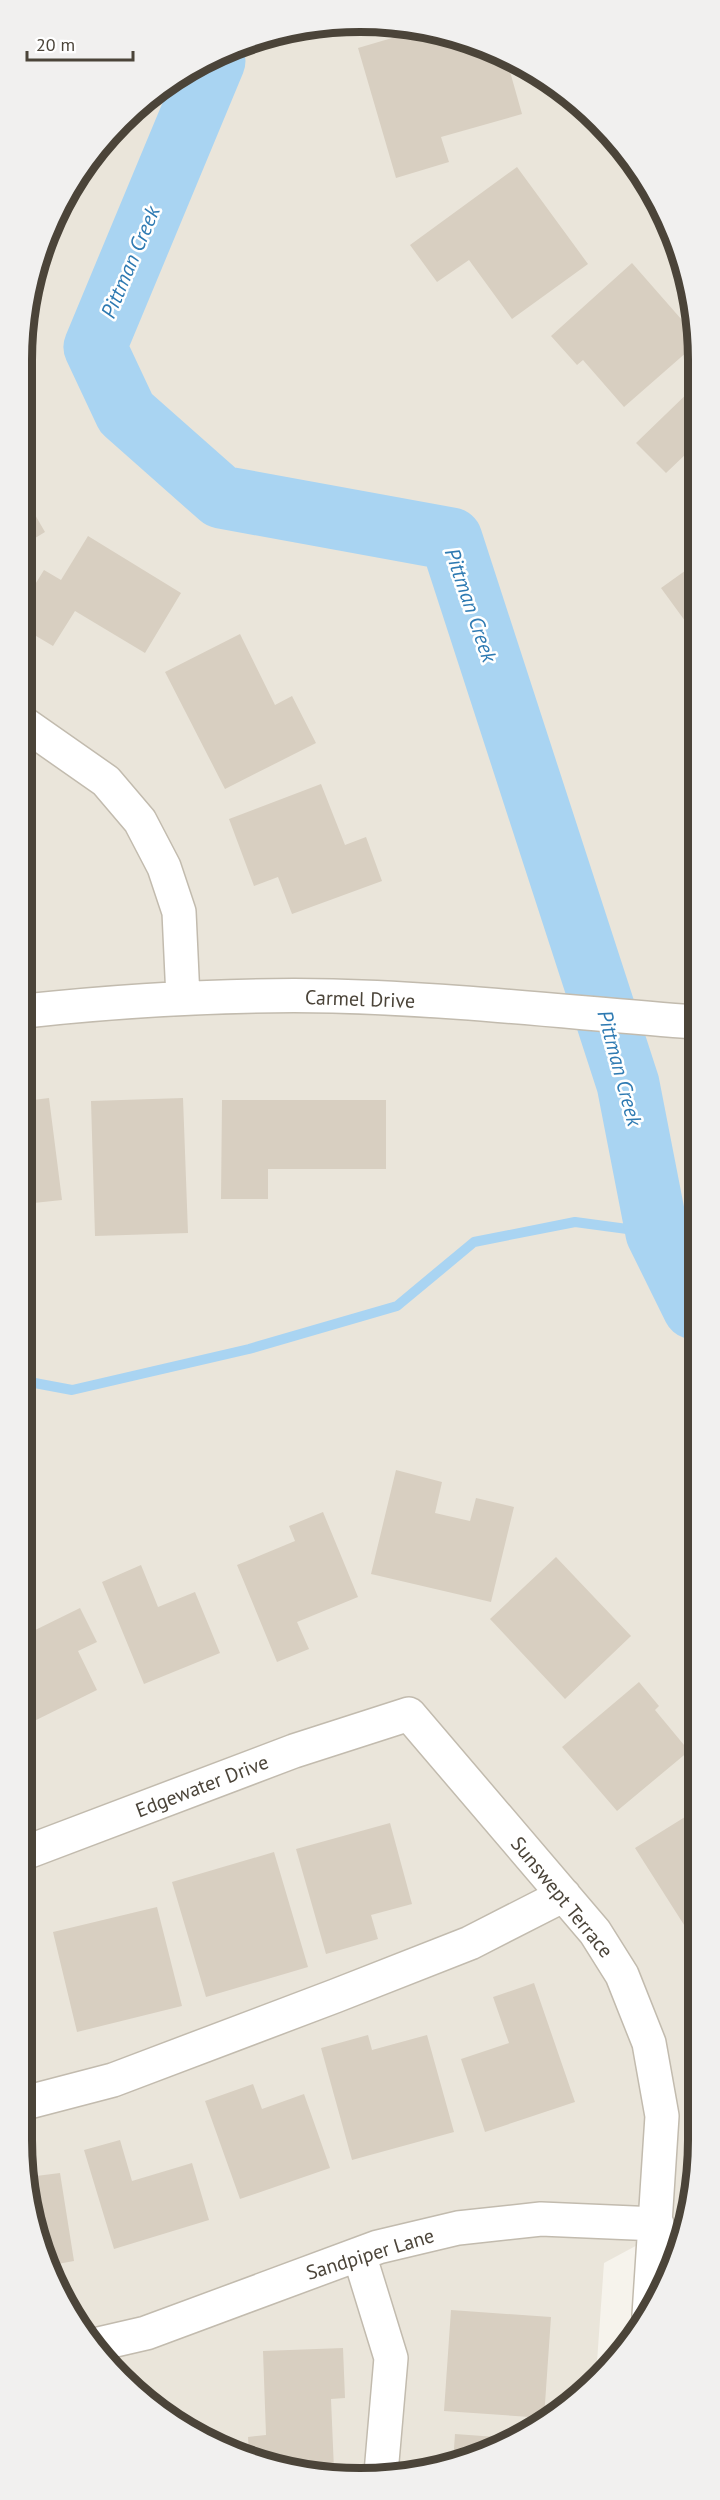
<svg xmlns="http://www.w3.org/2000/svg" width="720" height="2500" font-family="'PT Sans',sans-serif">
<style>
.residential{fill:#eae5da}
.lines{fill:none;stroke-linecap:round;stroke-linejoin:round}
.stream{stroke:#a9d4f2;stroke-width:10}
.river{stroke:#a9d4f2;stroke-width:63}
.building{fill:#d8cfc1}
.minor-casing{stroke:#c2bbae;stroke-width:36}
.minor{stroke:#fff;stroke-width:33}
.labels{text-anchor:middle;dominant-baseline:central;stroke-width:5;stroke-linejoin:round;paint-order:stroke}
.street-label{font-size:20px;fill:#4b4439;stroke:#fff}
.water-label{font-size:21px;font-style:italic;fill:#2e7ab2;stroke:#fff}
.rim{fill:none;stroke:#4b4439;stroke-width:8}
</style>
<rect width="100%" height="100%" fill="#f6f3ec"/>
<path class="residential" d="M426 27 510 56 600 121 664 210 696 316 693 2206 685 2225 656 2235 604 2263 596 2376 567 2409 469 2461 337 2478 210 2444 105 2364 47 2269 21 2140 27 294 78 172 171 78 294 28Z"/>
<g class="lines">
<path class="stream" d="M24 1381 72 1390 249 1349 397 1306 474 1242 575 1222 657 1233"/>
<path class="river" d="M214 61 95 347 126 413 221 497 451 539 628 1084 657 1233 694 1308"/>
</g>
<path class="building" d="M426 28 505 54 522 114 441 137 449 162 396 178 358 48Z
M517 167 588 264 512 319 469 260 437 282 410 245Z
M632 263 696 336V344L624 407 583 360 577 365 551 336Z
M696 385V460L688 452 666 473 636 443Z
M27 501 45 532 27 543Z
M88 536 181 593 145 653 75 611 53 646 26 630V599L44 570 61 580Z
M696 563V636L661 588Z
M240 634 275 705 292 696 316 743 225 789 165 672Z
M321 784 345 845 366 837 382 881 292 914 278 877 254 886 229 819Z
M26 848H28L31 914H25Z
M49 1098 62 1200 24 1204 25 1101Z
M183 1098 188 1233 95 1236 91 1101Z
M222 1100H386V1169H268V1199H221Z
M396 1470 442 1482 435 1513 470 1521 476 1498 514 1507 491 1602 371 1574Z
M323 1512 358 1597 297 1622 309 1649 277 1662 237 1565 295 1541 289 1526Z
M556 1557 631 1636 565 1699 490 1619Z
M141 1565 158 1607 195 1592 220 1653 144 1684 102 1582Z
M80 1608 97 1642 78 1651 97 1690 22 1727 23 1636Z
M639 1682 659 1706 655 1710 689 1751 617 1811 562 1747Z
M693 1812V1939L635 1848Z
M390 1823 412 1904 371 1915 378 1939 326 1954 296 1849Z
M274 1852 308 1967 206 1997 172 1882Z
M157 1907 182 2006 77 2032 53 1932Z
M23 1966 36 2068 21 2070 22 1967Z
M534 1983 575 2102 485 2132 461 2059 509 2043 493 1997Z
M368 2035 372 2050 427 2035 454 2132 352 2160 321 2048Z
M253 2084 262 2109 304 2094 330 2168 240 2199 205 2101Z
M120 2140 132 2181 192 2163 209 2220 114 2249 84 2150Z
M60 2173 74 2261 46 2266 28 2177Z
M451 2310 551 2317 544 2418 444 2411Z
M343 2348 345 2398 331 2399 334 2470 309 2471 249 2454 248 2437 266 2435 263 2351Z
M455 2434 511 2438 469 2461 453 2463Z"/>
<g class="lines">
<defs>
<path id="minor" d="M26 725 106 781 140 821 164 867 179 912 183 998
M25 1011C127 1000 230 994 333 996 453 999 575 1013 695 1022
M22 1854 294 1751 409 1714 595 1932 622 1975 649 2043 662 2116 649 2315
M21 2104 113 2080 335 1996 470 1943 564 1895
M359 2254 391 2358 381 2473
M94 2345 146 2333 378 2247 458 2228 541 2219 657 2224"/>
</defs>
<use href="#minor" class="minor-casing"/>
<use href="#minor" class="minor"/>
</g>
<g class="labels">
<g class="street-label">
<text transform="translate(360 999) rotate(2)">Carmel Drive</text>
<text transform="translate(202 1786) rotate(-21)">Edgewater Drive</text>
<text transform="translate(562 1897) rotate(51)">Sunswept Terrace</text>
<text transform="translate(370 2254) rotate(-17)">Sandpiper Lane</text>
</g>
<g class="water-label">
<text transform="translate(130 262) rotate(-67)">Pittman Creek</text>
<text transform="translate(471 605) rotate(71)">Pittman Creek</text>
<text transform="translate(620 1068) rotate(75)">Pittman Creek</text>
</g>
</g>
<path d="M0 0H720V2500H0ZM360 32H360A328 328 0 0 1 688 360V2140A328 328 0 0 1 360 2468H360A328 328 0 0 1 32 2140V360A328 328 0 0 1 360 32Z" fill="#f1f0ef" fill-rule="evenodd"/>
<path class="rim" d="M360 32H360A328 328 0 0 1 688 360V2140A328 328 0 0 1 360 2468H360A328 328 0 0 1 32 2140V360A328 328 0 0 1 360 32Z"/>
<path d="M27 51v9h106v-9" fill="none" stroke="#4b4439" stroke-width="3"/>
<text x="36" y="51" font-size="18" fill="#4b4439" stroke="#ffffff" stroke-width="4.5" paint-order="stroke">20 m</text>
</svg>
